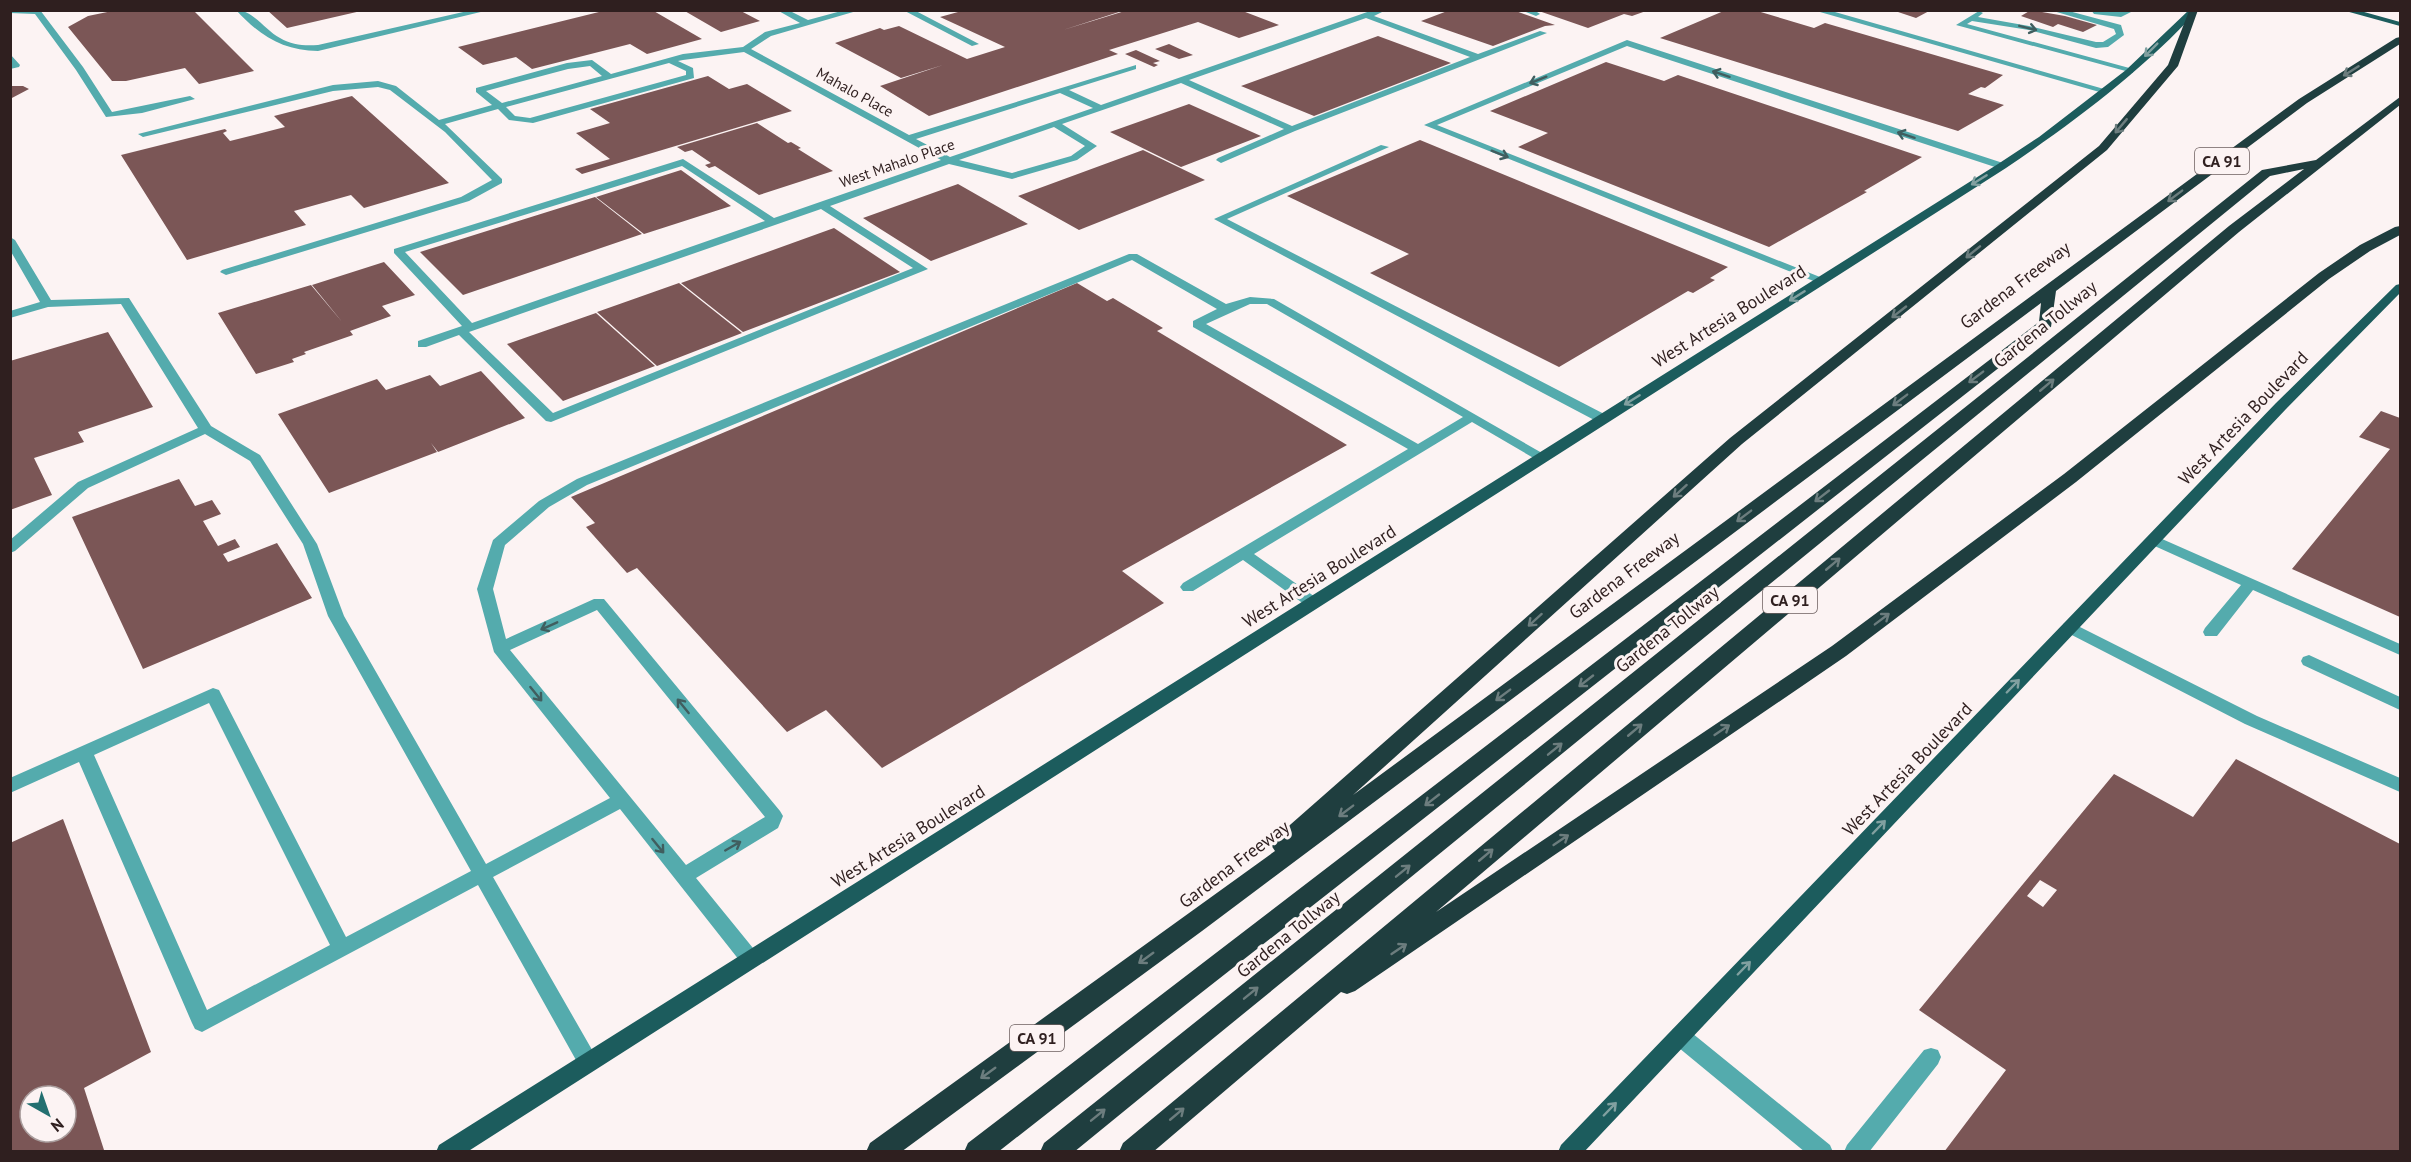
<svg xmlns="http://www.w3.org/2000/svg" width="2411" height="1162" font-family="'PT Sans',sans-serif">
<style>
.building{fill:#7b5656;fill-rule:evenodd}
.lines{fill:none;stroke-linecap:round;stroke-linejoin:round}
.minor{fill:#54abad;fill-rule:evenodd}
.major{fill:#1c5c5d;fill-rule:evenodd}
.highway{fill:#1f3e3f;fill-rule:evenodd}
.oneway{stroke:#405e5f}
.oneway2{stroke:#81a0a0}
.oneway3{stroke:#6c7d7e}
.labels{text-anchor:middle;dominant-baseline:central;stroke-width:6;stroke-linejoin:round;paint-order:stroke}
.far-street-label{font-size:15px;fill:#2f1f1f;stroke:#fcf3f3}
.shield{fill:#fcf3f3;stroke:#6c5f5f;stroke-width:1.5}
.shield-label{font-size:16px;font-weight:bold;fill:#2f1f1f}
.street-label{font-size:18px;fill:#2f1f1f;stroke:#fcf3f3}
</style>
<rect width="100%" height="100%" fill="#fcf3f3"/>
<path class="building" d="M117 10H193L254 71 199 84 185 68 126 81H112L68 27 88 16Z
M267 10H361V11L287 28Z
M607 10H652L702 39 647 54 630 44 532 69 516 57 483 65 458 47Z
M683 10H739L760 21 721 32Z
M954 10 1119 12 1063 30 1128 10H1240L1279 25 1239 38 1198 22 1109 50 1118 54 929 116 880 86 943 65 901 78 835 43 880 28 884 30 899 26 967 59 1005 47 940 17 958 12Z
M1450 10H1513L1555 25 1545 26 1493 46 1421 21Z
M1536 10H1646V11L1632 16 1624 14 1588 28Z
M1726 10H1754L1814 28 1825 23 2003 75 1985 88 1981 87 1968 94 2004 105 1958 131 1660 38Z
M1892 10H1931L1916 18Z
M2031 10 2065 16 2097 25 2083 32 2058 24 2053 27 2021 16Z
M1378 36 1451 63 1314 116 1241 86Z
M1169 44 1193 55 1179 59 1155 49Z
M1136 50 1160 61 1153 63 1158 65 1154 67 1125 54Z
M1606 62 1664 81 1678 75 1922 157 1864 191 1867 192 1769 247 1518 147 1548 133 1490 111Z
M708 76 729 89 747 84 792 111 582 174 575 169 610 159 576 133 610 123 590 109Z
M10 86H23L29 89 10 99Z
M352 96 449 183 364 208 351 195 294 211 306 225 187 260 121 155 225 129 227 131 223 133 230 141 285 127 274 116Z
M1189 104 1261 136 1181 167 1110 132Z
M757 123 788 143 791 142 801 148 798 149 833 171 759 195 715 166 709 168 705 165 711 163 692 150 685 152 677 147Z
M1420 140 1728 267 1710 278 1715 280 1693 293 1688 291 1559 367 1370 273 1409 254 1287 196Z
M1143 150 1205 180 1079 230 1018 196Z
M681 170 731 206 644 234 596 197Z
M958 184 1028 224 931 261 863 218Z
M595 197 642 234 463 295 420 252Z
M834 228 900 272 743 332 681 283Z
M384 262 415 295 382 306 391 316 350 331 353 335 304 352 306 354 292 359 294 362 256 374 218 313 311 285 343 323 312 285Z
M679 283 742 333 657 366 597 312Z
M1077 283 1107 301 1113 298 1163 328 1157 331 1347 445 1122 571 1164 603 882 768 826 710 787 732 637 568 627 573 586 527 595 523 571 497Z
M596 313 655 366 563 401 507 344Z
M108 332 153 407 78 432 84 442 34 458 52 495 10 510V361Z
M481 371 525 418 438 452 431 443 437 452 329 493 278 414 377 379 386 390 430 375 440 386Z
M2381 411 2400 418V617L2292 569 2390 449 2359 437Z
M179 479 195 506 212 500 221 514 203 521 218 546 235 539 240 547 223 554 228 562 277 543 312 598 143 669 72 517Z
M2236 759 2400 844V1152H1944L2006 1070 1919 1010 2114 774 2193 817ZM2040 880 2057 890 2043 907 2027 896Z
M63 819 151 1052 84 1088 104 1150 10 1152V843ZM30 1096H66V1132H30Z"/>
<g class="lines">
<path class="minor" d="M10 10H40L83 67 112 112 190 96 195 99 142 113 106 117 76 70 35 14 10 13Z
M236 10C253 10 265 30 280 38 292 45 304 46 318 45L472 10H489L318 51C283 51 259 35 236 10Z
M777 10H788L808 20 845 10H860L771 36 751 49 909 135 1136 65V69L1069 90 1101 105 1373 10H1386L1374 16 1478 54 1540 31 1547 33 1295 131 1221 163 1216 160 1218 158 1284 129 1181 83 1062 124 1097 146 1077 160 1012 179 949 164 830 206 928 269 551 422 546 421 459 335 426 347H418V341L462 326 394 253V249L683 159 774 218 941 160 744 52 683 60 678 61 693 68 694 78 533 123 509 120 498 109 445 124 502 179V183L469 201 226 275 220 272 222 270 461 197 492 180 445 132 390 90 378 87 333 91 143 137 138 134 333 85 378 81 396 86 439 120 492 105 476 92V88L567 63 592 60 611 74 683 54 743 47 765 32 800 23ZM1366 18 1470 57 1292 126 1189 80ZM669 63 686 71V75L530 118 515 116 506 107ZM590 66 602 76 502 103 486 91 568 69ZM1060 93 1093 108 950 157 916 139ZM1054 127 1085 146 1071 156 1012 173 959 160ZM682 166 765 221 472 323 405 252ZM821 209 913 268 553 413 469 332Z
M903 10H914L979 44 972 46Z
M1521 10H1534L1540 14 1536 16Z
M1813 10H1828L2111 91 2103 93Z
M2050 10H2065L2121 25 2124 35 2108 47 2096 48 2029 30 1972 21 1967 24 2133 69V73L1956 25 1979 11 1983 13 1978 17 2029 26 2096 42H2103L2116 34 2114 29Z
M2091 10 2120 12 2135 10 2121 17 2094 14Z
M1627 40 2006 164 2007 166 1998 168 1627 46 1437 125 1825 279 1827 281 1821 284 1424 125Z
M10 54 20 65 19 67 10 69Z
M1381 145 1389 147 1227 219 1608 416 1610 419 1608 422H1598L1214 219Z
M10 237 15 240 51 300 129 298 211 426 260 455 317 544 344 616 486 864 610 798 494 652 477 589 493 540 539 501 577 479 1129 254H1137L1226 304 1250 297 1274 299 1549 457 1542 461 1537 460 1472 422 1254 554 1318 599 1321 603 1318 607H1308L1243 560 1193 591H1183L1180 587 1183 583 1408 449 1193 327V321L1217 309 1132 260 587 485 549 507 505 545 493 589 506 639 594 599H604L780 811 783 816 778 828 696 878 757 953 760 959 757 965 750 967 743 965 620 809 493 877 595 1055 598 1062 595 1069 588 1072 581 1069 478 885 202 1032 195 1029 192 1023 79 762 10 793V778L213 688 219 690 221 694 346 937 471 871 328 616 303 544 250 461 205 434 88 488 15 551 10 553V540L78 482 198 428 121 304 48 307 10 318V311L40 302 10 250ZM1250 304H1267L1463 417 1418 444 1206 324ZM597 610 765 817 686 865 510 650ZM209 703 330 945 207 1010 94 755Z
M2153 535 2400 644V655L2253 590 2217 636H2205L2203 632 2205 628 2241 585 2148 543 2146 540 2148 537Z
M2070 622 2257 716 2400 778V792L2245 724 2064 631 2062 627 2064 623Z
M2309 655 2400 697V710L2303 665 2301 661 2303 657Z
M1680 1027 1687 1029 1830 1145 1833 1152H1805L1673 1043 1670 1036 1673 1029Z
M1931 1048 1938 1050 1941 1057 1938 1064 1869 1152H1844L1847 1145 1924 1050Z"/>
<path class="major" d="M2189 10H2198C2142 71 2074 122 2006 168L467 1152H436L439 1145 1998 164 2039 137 2126 70Z
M2342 10H2357L2400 22V26Z
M2400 284V293L2286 409 1584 1152H1558L1561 1145 2276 403 2396 285Z"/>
<path class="highway" d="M2198 10 2178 66 2107 150 1742 444 1353 795 2299 99 2396 38 2400 37V44L2307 103 2056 291 2051 327 998 1152H964L968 1143 2039 322 2041 303 1202 931 901 1152H866L870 1143 1275 851 1271 845 1274 839 1730 438 2099 146 2168 65 2189 11Z
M2400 97V105L2239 232 1436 912 1832 646 2064 474 2319 273 2360 245 2395 227 2400 226V235L2370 251 2329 279 2076 482 1846 656 1355 991 1347 994 1341 992 1153 1152H1119L1123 1143 2229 226 2304 169 2270 176 1074 1152H1040L1044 1143 2262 170 2316 160Z"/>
</g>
<defs><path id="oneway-shaft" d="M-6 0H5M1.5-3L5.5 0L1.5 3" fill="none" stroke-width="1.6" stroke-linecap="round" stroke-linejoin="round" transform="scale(1.5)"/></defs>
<g class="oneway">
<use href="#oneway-shaft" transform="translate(2028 28) rotate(14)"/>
<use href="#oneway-shaft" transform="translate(1721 74) rotate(-162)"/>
<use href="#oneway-shaft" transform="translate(1538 80) rotate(158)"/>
<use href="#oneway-shaft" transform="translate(1906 135) rotate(-162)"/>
<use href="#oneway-shaft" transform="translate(1500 154) rotate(22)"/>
<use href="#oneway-shaft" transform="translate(549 626) rotate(156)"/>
<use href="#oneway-shaft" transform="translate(536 694) rotate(51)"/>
<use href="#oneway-shaft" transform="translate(683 706) rotate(-129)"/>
<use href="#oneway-shaft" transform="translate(658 846) rotate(51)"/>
<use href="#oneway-shaft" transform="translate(733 846) rotate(-30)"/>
</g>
<g class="oneway2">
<use href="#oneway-shaft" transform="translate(2151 50) rotate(135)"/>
<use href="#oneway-shaft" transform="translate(1979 180) rotate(148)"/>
<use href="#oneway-shaft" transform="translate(1797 296) rotate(148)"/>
<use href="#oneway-shaft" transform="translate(1632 400) rotate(148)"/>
<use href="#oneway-shaft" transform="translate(2013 686) rotate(-46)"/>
<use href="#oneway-shaft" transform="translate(1879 827) rotate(-46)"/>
<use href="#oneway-shaft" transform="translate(1744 968) rotate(-46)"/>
<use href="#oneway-shaft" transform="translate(1610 1109) rotate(-46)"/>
</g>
<g class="oneway3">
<use href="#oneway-shaft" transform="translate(2351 71) rotate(148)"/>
<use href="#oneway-shaft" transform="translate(2121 126) rotate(130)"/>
<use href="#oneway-shaft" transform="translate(2175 196) rotate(143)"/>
<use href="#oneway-shaft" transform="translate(1973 252) rotate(141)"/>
<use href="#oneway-shaft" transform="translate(1899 312) rotate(142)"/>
<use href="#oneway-shaft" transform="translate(1976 377) rotate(143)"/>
<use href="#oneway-shaft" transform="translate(2047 385) rotate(-40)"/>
<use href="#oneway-shaft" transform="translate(1900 400) rotate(143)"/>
<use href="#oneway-shaft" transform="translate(1680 491) rotate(138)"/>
<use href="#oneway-shaft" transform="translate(1822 496) rotate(142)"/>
<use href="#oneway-shaft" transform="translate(1744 516) rotate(143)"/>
<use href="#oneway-shaft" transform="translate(1833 564) rotate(-40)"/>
<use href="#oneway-shaft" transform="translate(1882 619) rotate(-37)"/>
<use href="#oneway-shaft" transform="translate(1535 620) rotate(138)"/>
<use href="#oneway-shaft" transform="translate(1586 681) rotate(142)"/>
<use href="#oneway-shaft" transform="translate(1503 695) rotate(143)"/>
<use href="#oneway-shaft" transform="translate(1635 730) rotate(-40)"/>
<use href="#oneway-shaft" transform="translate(1722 730) rotate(-34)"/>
<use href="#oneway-shaft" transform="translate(1555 749) rotate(-39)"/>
<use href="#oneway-shaft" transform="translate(1432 800) rotate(142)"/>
<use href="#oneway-shaft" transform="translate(1346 811) rotate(143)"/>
<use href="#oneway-shaft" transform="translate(1561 840) rotate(-34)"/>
<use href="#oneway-shaft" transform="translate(1486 855) rotate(-40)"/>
<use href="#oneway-shaft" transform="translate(1403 871) rotate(-39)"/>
<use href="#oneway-shaft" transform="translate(1399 949) rotate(-34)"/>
<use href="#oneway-shaft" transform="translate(1146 958) rotate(144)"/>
<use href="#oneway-shaft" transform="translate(1251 993) rotate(-39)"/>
<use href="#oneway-shaft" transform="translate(988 1073) rotate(144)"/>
<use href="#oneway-shaft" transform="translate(1177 1114) rotate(-40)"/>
<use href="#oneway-shaft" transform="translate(1098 1115) rotate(-39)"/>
</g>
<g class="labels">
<g class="far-street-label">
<text transform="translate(855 92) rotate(29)">Mahalo Place</text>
<text transform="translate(897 163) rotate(-19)">West Mahalo Place</text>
</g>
<g class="shield">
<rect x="2195" y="148" width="54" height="26" rx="4.5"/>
<rect x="1763" y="587" width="54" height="26" rx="4.5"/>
<rect x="1010" y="1025" width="54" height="26" rx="4.5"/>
</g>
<g class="shield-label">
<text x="2222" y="161">CA 91</text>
<text x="1790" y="600">CA 91</text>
<text x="1037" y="1038">CA 91</text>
</g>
<g class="street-label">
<text transform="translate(2015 285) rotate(-37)">Gardena Freeway</text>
<text transform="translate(1729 316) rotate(-32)">West Artesia Boulevard</text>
<text transform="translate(2045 324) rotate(-39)">Gardena Tollway</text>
<text transform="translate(2243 418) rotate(-46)">West Artesia Boulevard</text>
<text transform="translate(1624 575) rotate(-37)">Gardena Freeway</text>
<text transform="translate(1319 576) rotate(-32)">West Artesia Boulevard</text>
<text transform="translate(1667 629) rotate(-39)">Gardena Tollway</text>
<text transform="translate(1907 769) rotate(-46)">West Artesia Boulevard</text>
<text transform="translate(908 836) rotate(-32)">West Artesia Boulevard</text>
<text transform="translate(1234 864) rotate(-37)">Gardena Freeway</text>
<text transform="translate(1288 934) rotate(-39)">Gardena Tollway</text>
</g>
</g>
<rect width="2411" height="1162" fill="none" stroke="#2f1f1f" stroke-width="24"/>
<g transform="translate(48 1114) rotate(140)"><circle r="28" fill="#fcf3f3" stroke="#aa9e9e" stroke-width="1.5"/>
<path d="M0-4.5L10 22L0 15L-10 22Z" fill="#236f70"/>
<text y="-9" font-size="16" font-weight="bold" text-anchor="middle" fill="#2f1f1f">N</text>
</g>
</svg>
